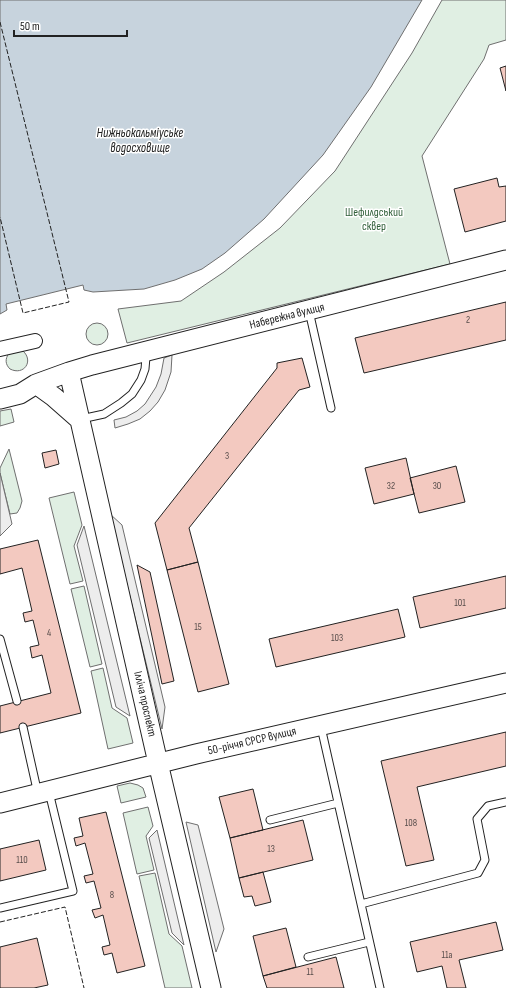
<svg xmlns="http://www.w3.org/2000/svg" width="506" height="988" font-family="'Sofia Sans Condensed',sans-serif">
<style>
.green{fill:#e0efe3;stroke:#6f6f6f}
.parking{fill:#ededed;stroke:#6f6f6f}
.water{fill:#c7d3dd;stroke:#6f6f6f}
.building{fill:#f3c9c0;stroke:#222}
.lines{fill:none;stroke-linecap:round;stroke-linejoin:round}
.lane-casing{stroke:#222;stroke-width:9}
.street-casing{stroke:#222;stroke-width:16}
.secondary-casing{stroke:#222;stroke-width:21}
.lane{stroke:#fff;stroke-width:7}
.street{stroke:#fff;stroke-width:14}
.secondary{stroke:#fff;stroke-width:19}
.fence{stroke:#222;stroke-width:1;stroke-dasharray:5 2;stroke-linecap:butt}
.labels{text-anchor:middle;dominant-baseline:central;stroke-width:3;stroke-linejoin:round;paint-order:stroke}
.number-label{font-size:10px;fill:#564c4a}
.park-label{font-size:12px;fill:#2f5e38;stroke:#fff}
.street-label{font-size:12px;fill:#222;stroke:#fff}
.water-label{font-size:13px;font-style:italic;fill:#222;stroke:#fff}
</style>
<rect width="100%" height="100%" fill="#fff"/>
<path class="green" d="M442 0H506V40L489 45 484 59 422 156 450 264 127 343 118 309 181 301 224 272 280 228 335 171 412 53Z
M86 334a11 11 0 1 1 22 0a11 11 0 1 1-22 0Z
M23 351C34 361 24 376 10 369 5 364 5 359 9 353Z
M11 409 14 422 0 426V411Z
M9 449 22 501 20 508 17 513 10 514 0 473V468Z
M74 492 82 525 74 546 83 581 70 584 49 498Z
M84 586 102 664 90 667 71 589Z
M103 668 112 708 127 718 133 743 108 749 91 671Z
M130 783 138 785 143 788 146 797 121 803 117 786Z
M148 807 153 826 146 836 154 870 137 874 123 813Z
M155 873 169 934 182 946 192 988H165L139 876Z"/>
<path class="parking" d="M172 355 171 372 165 390 158 402 150 411 140 419 128 424 115 428 114 420 126 417 137 411 145 404 156 387 161 374 164 358Z
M0 473 12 524 0 536Z
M110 514 122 525 165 707 162 729Z
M84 526 130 716 116 707 77 545Z
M186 822 198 825 224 929 216 952Z
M157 830 184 945 172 933 149 838Z"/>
<path class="water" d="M0 0H422L371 87 323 155 264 219 225 253 202 269 175 280 144 289 93 292 84 290 83 285 6 304 7 310 0 314Z"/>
<path class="building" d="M506 66V91L500 68Z
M497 178 499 187 506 186V221L465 232 454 189Z
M506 302V340L364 373 355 338Z
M302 358 310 387 299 390 189 528 198 562 167 570 155 523 277 368V363Z
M56 450 59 464 45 468 42 453Z
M406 458 414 494 374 504 365 468Z
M456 466 465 502 419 513 410 478Z
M38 540 81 713 0 733V706L51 693 42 655 32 658 30 647 39 645 33 620 25 622 23 613 32 611 22 568 0 574V549Z
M198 562 229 684 198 692 167 570Z
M137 565 150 572 174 681 162 684Z
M506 576V608L420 628 413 597Z
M398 609 405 637 276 667 269 639Z
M506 732V766L417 787 434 860 406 866 381 761Z
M253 789 263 830 230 838 219 797Z
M106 812 145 966 117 973 112 953 104 955 102 947 110 945 103 915 95 918 92 910 101 908 94 881 86 883 84 876 93 874 85 843 76 846 74 838 83 836 79 818Z
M303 820 313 860 239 878 230 838Z
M39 840 46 870 0 881V849Z
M263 872 271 902 255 906 252 896 244 897 239 878Z
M496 922 503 950 459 960 466 988H447L442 966 417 972 410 942Z
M286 928 296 967 263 976 253 936Z
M37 938 48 985 34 988H0V947Z
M336 957 344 988H267L263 976Z"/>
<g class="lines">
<defs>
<path id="lane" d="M309 311 331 408
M81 419 104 414 121 403 132 394 141 380 145 369 146 357 150 353
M0 639 17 701
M23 727 38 794
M321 727 380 988
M270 820 338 803
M361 904 478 873 485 860 477 819 488 806 506 802
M0 908 73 891 49 792
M308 957 369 942"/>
<path id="street" d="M0 349 35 341"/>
<path id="secondary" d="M69 372 158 763 211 988
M36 384 54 397 79 419
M0 399 20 394 36 384 69 372 92 365 506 260
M0 803 196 754 506 683"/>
</defs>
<use href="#lane" class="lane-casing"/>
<use href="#street" class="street-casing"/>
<use href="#secondary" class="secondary-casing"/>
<use href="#lane" class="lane"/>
<use href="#street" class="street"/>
<use href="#secondary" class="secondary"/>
<path class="fence" d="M0 22 69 302 23 313 0 217
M0 922 65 907 84 988"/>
</g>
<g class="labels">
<g class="number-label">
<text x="468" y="320">2</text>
<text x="227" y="456">3</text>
<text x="391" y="486">32</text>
<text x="437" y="486">30</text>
<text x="460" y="603">101</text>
<text x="198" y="627">15</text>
<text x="49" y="633">4</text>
<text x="337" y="638">103</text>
<text x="411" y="823">108</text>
<text x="271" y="849">13</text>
<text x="22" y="860">110</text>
<text x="112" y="895">8</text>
<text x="447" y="955">11а</text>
<text x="310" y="972">11</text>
</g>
<g class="park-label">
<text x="374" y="212">Шефилдський<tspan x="374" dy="14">сквер</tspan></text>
</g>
<g class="street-label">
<text transform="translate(287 316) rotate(-14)">Набережна вулиця</text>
<text transform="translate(145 704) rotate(77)">Ілліча проспект</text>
<text transform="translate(252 741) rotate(-13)">50-річчя СРСР вулиця</text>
</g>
<g class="water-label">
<text x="140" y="133">Нижньокальміуське<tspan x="140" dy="15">водосховище</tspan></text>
</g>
</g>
<path d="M14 30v6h113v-6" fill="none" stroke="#222222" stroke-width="2"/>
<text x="20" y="30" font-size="12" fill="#222222" stroke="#ffffff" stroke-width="3" paint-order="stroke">50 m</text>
</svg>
